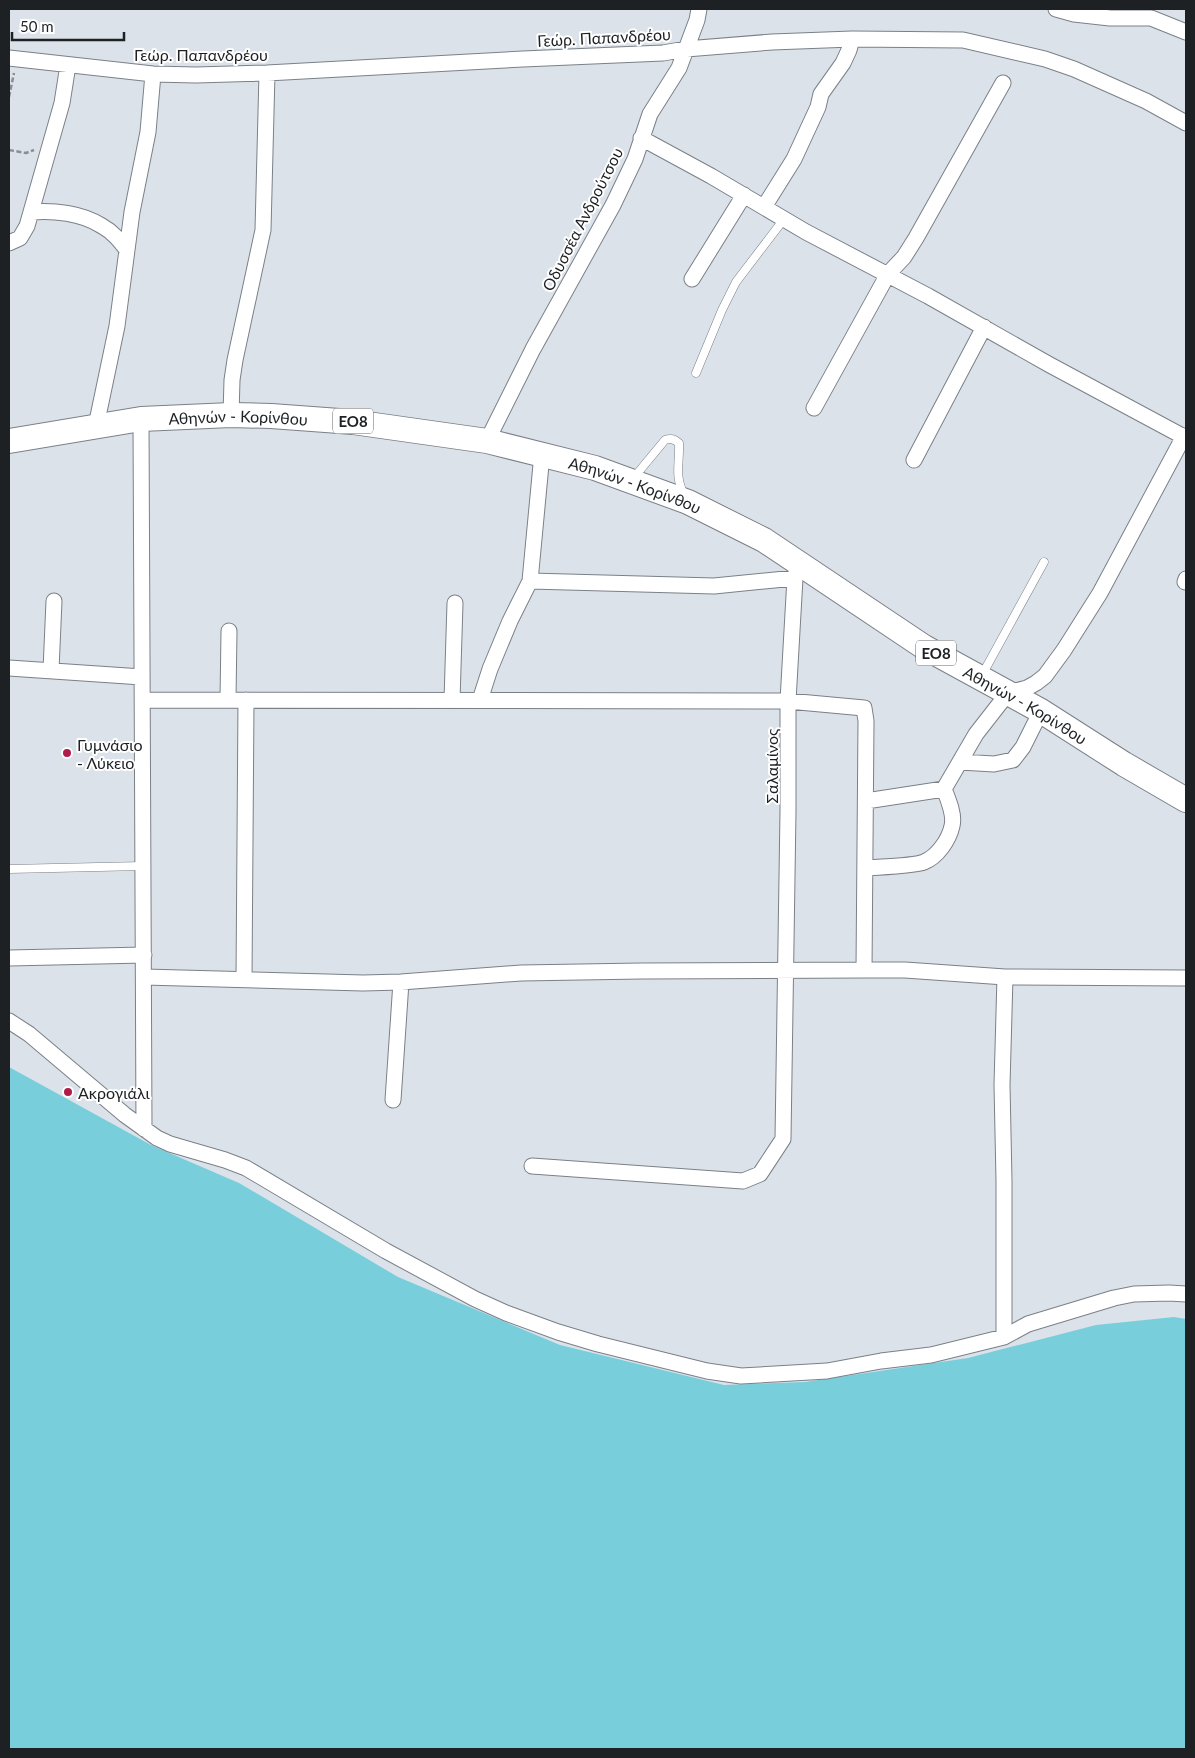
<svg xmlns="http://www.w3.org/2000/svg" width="1195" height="1758" font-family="Lato,sans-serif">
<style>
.water{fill:#79cedc}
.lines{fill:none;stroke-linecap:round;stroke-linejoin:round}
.service-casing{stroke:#7b8088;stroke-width:9}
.minor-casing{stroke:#7b8088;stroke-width:17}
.primary-casing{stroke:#7b8088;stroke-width:26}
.path{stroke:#8a8e94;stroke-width:2.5;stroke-dasharray:5 2.5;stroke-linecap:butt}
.service{stroke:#fff;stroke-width:8}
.minor{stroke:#fff;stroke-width:15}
.primary{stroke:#fff;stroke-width:24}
.poi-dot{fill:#af1d48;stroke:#fff;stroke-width:2}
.labels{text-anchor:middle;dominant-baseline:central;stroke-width:4;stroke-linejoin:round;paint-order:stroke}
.shield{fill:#fff;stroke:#626466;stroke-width:1}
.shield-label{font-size:15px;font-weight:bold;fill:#1e2124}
.street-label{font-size:16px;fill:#1e2124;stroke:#fff}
.poi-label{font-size:16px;fill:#1e2124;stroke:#fff;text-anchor:start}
</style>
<rect width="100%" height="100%" fill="#dce2ea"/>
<path class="water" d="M9 1067 151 1145 239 1183 398 1277 560 1345 724 1385 805 1382 968 1358 1096 1325 1174 1317 1186 1319V1749H9Z"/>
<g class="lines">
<defs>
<path id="service" d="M696 373 722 310 736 282 784 219
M632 477 636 475 665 440C671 438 674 439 679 443 680 464 674 474 684 495
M982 675 1044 562
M9 869 143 866"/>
<path id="minor" d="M1056 9 1074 14 1110 18H1151L1186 32
M9 58 153 74 196 75 267 73 523 59 663 53 686 49 772 42 852 39 963 40 1045 59 1074 69 1146 101 1186 123
M641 138 711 176 806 232 928 296 1050 365 1186 438
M764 207 794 159 818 107 821 94 843 63 849 50 852 39
M31 212C53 210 82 213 102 226 113 232 120 241 127 250
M9 243 20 238 27 226 62 103 68 65
M692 279 744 195
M814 408 888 274 904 257 916 238 1003 83
M231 415 232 380 235 360 263 230 267 73
M141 419 144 1129
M96 426 117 326 132 212 148 132 153 74
M487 441 533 349 613 205 635 159 650 114 679 68 697 20 699 9
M914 460 984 327
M530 581 714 586 795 578
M1185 582 1186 579
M9 668 142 677
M51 670 54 601
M143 700 788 701 864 708 866 721 864 970
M228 700 229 631
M452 700 455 603
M480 700 490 669 510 621 530 581 542 454
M960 762 994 764 1013 760 1023 747 1041 711
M866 801 944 789 976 734 1008 693 1027 688 1036 683 1045 676 1064 650 1100 593 1184 436
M866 868C878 867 915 866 924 862 937 857 949 840 952 826 955 815 948 799 944 789
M9 958 144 955
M144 977 363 983 401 982 521 973 641 971 864 970H905L1005 977 1186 978
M244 980 246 700
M9 1021 29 1034 125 1115 157 1138 170 1144 225 1160 246 1168 386 1251 475 1299 506 1313 558 1332 598 1344 707 1371 741 1376 827 1371 881 1361 931 1355 1004 1337 1028 1324 1114 1298 1134 1294 1169 1293 1186 1294
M393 1100 401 982
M532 1166 743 1181 760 1174 783 1139 788 811V701L795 578 798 562
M1004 1337V1181L1002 1085 1005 977"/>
<g id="primary">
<path id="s1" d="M9 441 141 419 231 415 271 416 353 422 487 441 595 468 688 502 764 540 924 647 1041 711 1124 764 1186 800"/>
</g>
</defs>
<use href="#service" class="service-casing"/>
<use href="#minor" class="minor-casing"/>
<use href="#primary" class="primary-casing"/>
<path class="path" d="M9 97 14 73
M9 150 26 153 34 150"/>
<use href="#service" class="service"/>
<use href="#minor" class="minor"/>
<use href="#primary" class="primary"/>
</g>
<g class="poi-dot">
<circle cx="67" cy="753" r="5"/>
<circle cx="68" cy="1092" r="5"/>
</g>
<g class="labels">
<g class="shield">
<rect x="333" y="408.5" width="40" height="25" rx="4"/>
<rect x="916" y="640.5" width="40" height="25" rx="4"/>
</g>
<g class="shield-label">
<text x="353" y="421">ΕΟ8</text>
<text x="936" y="653">ΕΟ8</text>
</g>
<g class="street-label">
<text transform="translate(604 37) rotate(-3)">Γεώρ. Παπανδρέου</text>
<text x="201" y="54">Γεώρ. Παπανδρέου</text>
<text transform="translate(582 219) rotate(-63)">Οδυσσέα Ανδρούτσου</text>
<text stroke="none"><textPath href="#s1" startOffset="231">Αθηνών - Κορίνθου</textPath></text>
<text stroke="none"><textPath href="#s1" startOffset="636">Αθηνών - Κορίνθου</textPath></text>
<text stroke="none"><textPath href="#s1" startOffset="1086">Αθηνών - Κορίνθου</textPath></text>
<text transform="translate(771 766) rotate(-90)">Σαλαμίνος</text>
</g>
<g class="poi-label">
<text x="77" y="744">Γυμνάσιο<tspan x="77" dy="18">- Λύκειο</tspan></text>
<text x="78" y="1092">Ακρογιάλι</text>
</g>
</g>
<rect width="1195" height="1758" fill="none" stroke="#1e2124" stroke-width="20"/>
<path d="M12 32v8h112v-8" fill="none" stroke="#1e2124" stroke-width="2.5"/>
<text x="20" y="32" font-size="15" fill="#1e2124" stroke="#ffffff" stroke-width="4" paint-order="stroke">50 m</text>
</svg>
